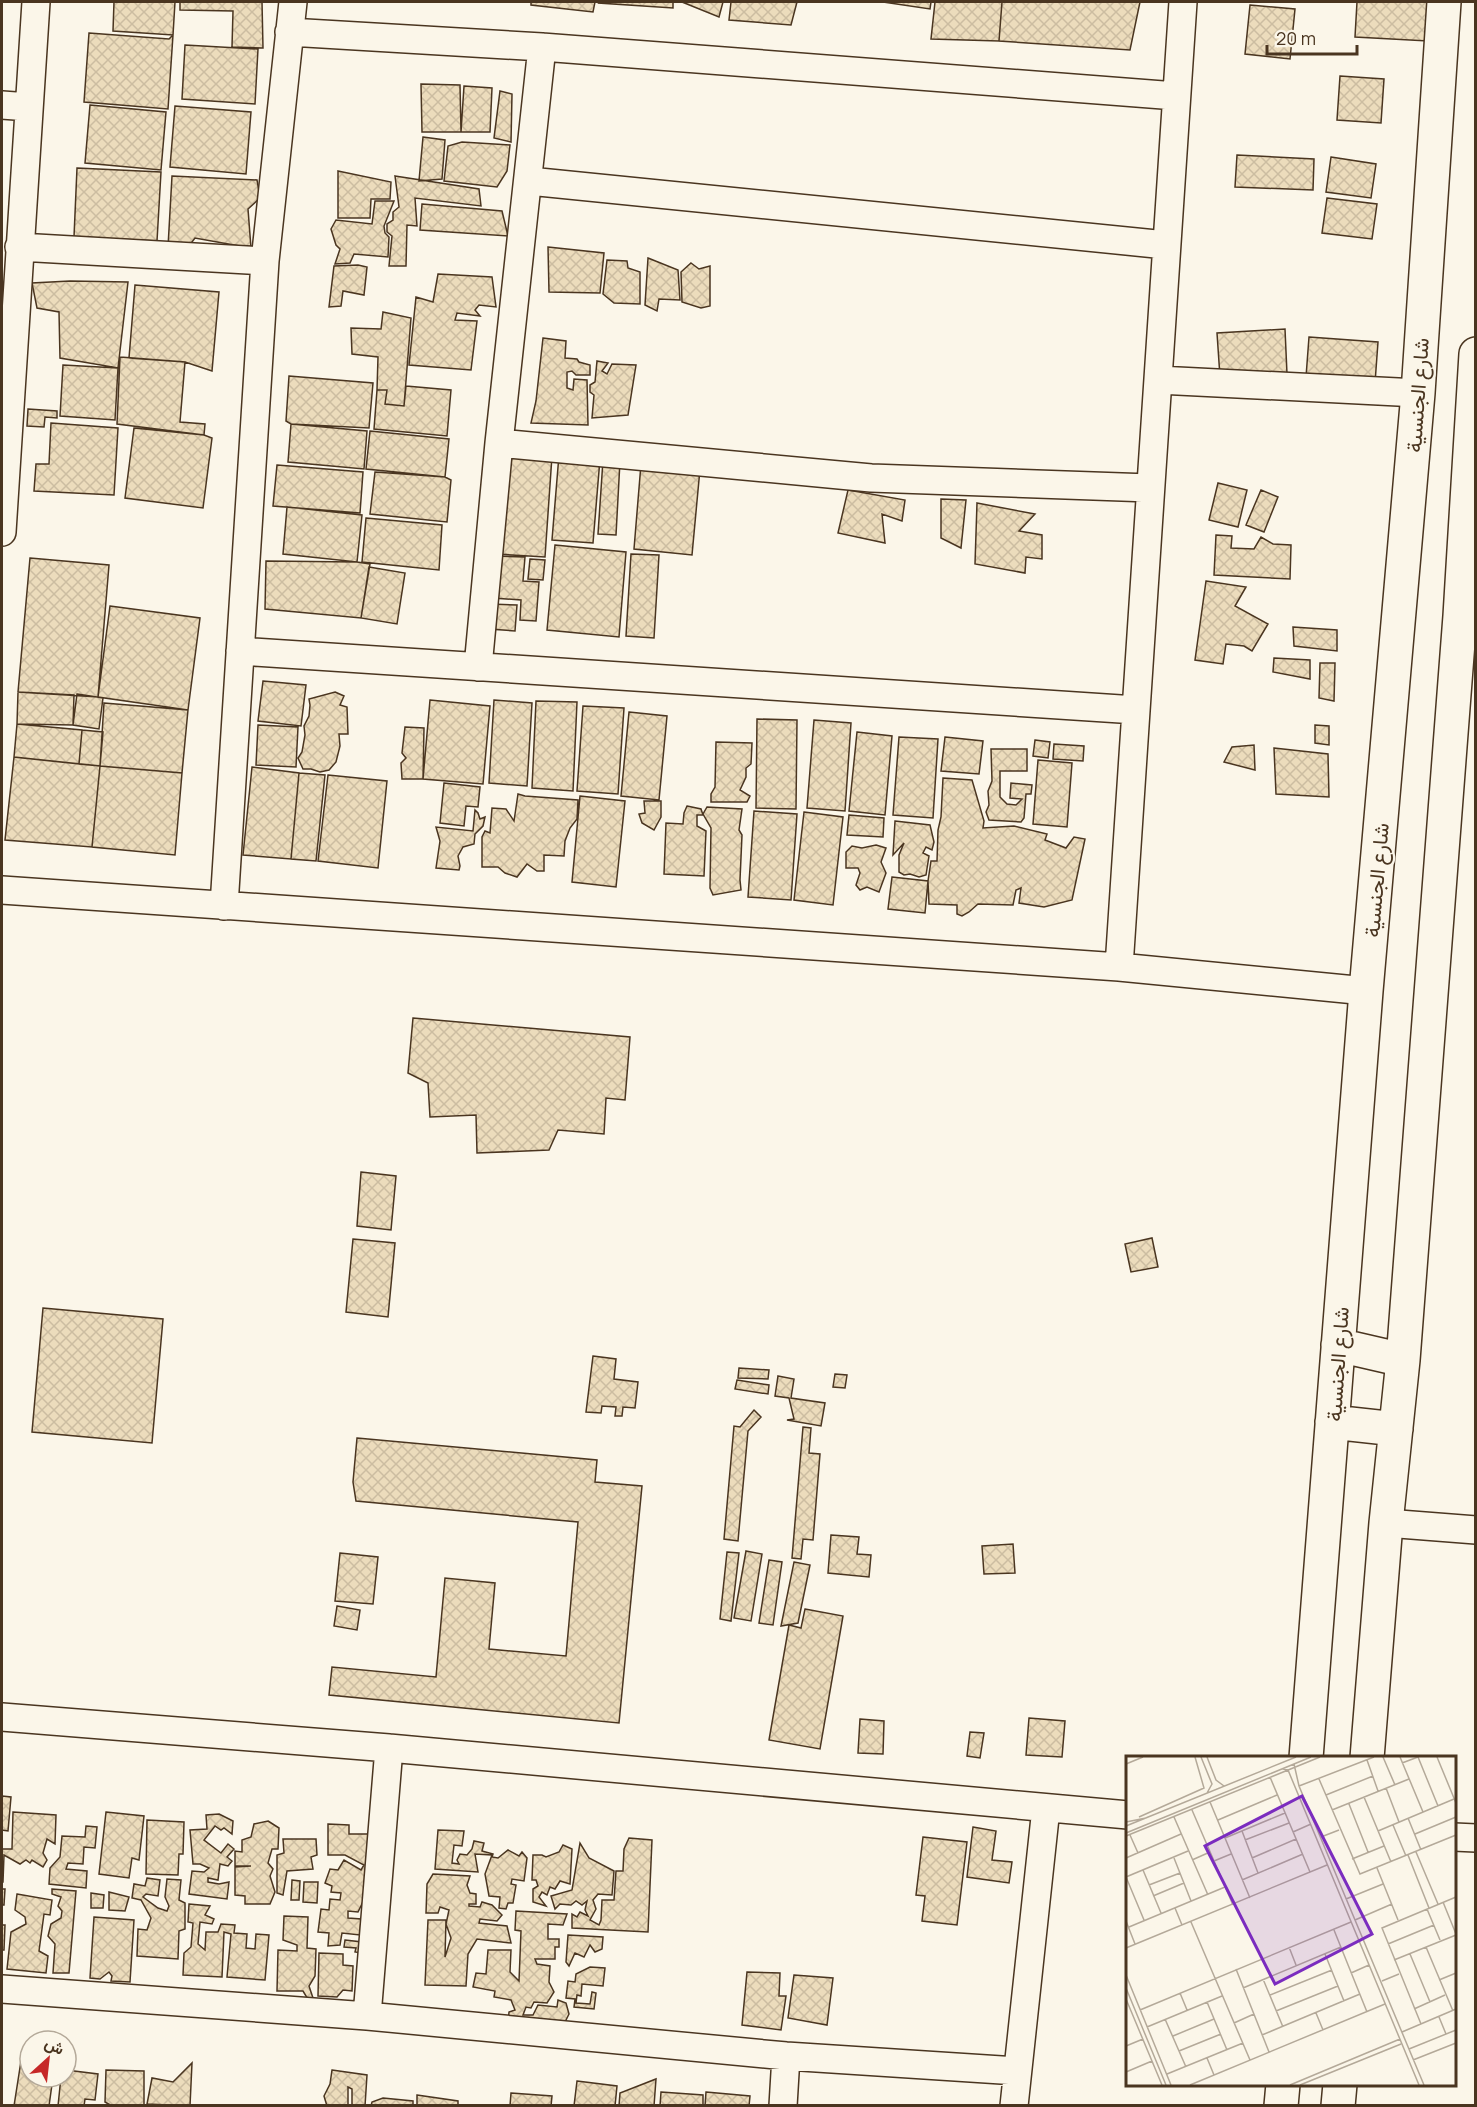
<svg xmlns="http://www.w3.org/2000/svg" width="1477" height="2107" font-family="Manrope,Vazirmatn,sans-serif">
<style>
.building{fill:url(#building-cross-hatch);stroke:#4a3520;stroke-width:1.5}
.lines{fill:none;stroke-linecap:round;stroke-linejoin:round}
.street-casing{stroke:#4a3520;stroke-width:30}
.secondary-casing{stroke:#4a3520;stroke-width:36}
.street{stroke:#fbf6e9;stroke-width:27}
.secondary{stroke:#fbf6e9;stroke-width:33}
.labels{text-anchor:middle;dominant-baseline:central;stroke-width:4.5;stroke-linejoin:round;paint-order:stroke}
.street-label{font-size:21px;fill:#4a3520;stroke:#fbf6e9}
.inset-road{fill:none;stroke:#b4a999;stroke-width:1.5}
.view{fill:#7b2cbf;fill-opacity:0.15;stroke:#7b2cbf;stroke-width:3}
.inset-edge{fill:none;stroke:#4a3520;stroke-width:3}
</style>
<defs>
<pattern id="building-cross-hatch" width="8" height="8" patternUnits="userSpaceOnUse" patternTransform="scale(1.5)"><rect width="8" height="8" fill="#ecdcbc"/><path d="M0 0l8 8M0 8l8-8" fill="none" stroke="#ccbda1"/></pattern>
</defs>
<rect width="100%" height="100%" fill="#fbf6e9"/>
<path class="building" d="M114 2H175L173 35 113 31Z
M180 2H262L263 48 232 47 233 11 180 10Z
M531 2H595L593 12 531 5Z
M600 2H673V8L599 3Z
M682 2H723L719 17Z
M731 2H797L791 25 729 20Z
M883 2H931L930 9Z
M935 2H1002L999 41 931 39Z
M1002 2H1140L1130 50 999 41Z
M1357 2H1430L1428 41 1355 37Z
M1250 5 1295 9 1290 59 1245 54Z
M89 33 169 39 173 35 168 109 84 102Z
M185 45 258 49 255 104 182 99Z
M1340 76 1384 79 1381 123 1337 120Z
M421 84 460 85 461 132H422Z
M464 86 492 88 490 132H461Z
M500 91 512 94 511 142 494 138Z
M90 105 166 112 161 170 85 163Z
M175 106 251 112 246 174 170 167Z
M423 137 445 140 442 179 419 181Z
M462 142 510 145 507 171 497 187 444 181 448 146Z
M1237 155 1314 159 1313 190 1235 187Z
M1331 157 1376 164 1371 198 1326 192Z
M77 168 161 172 157 241 74 237Z
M338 171 391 182 390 199H371L370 218H338Z
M172 176 257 180 260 198 248 209 251 248 195 238 185 251 168 247Z
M395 176 479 189 481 206 415 198 417 226 407 225 406 266H389L392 236 387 232V224L393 220V212L399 207Z
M1327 198 1377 204 1372 239 1322 233Z
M375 201H394L384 226 385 233 389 237 388 257 354 254 350 263 335 264 340 249 336 245 331 229 336 220 372 224Z
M422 204 502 211 508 236 420 230Z
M548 247 604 253 600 293 549 292Z
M648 258 678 270 680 300 659 299 657 311 645 305Z
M607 260 627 261 628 268 640 272V304L614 303 603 294Z
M691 263 699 269 710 266V306L701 308 682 302 681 272Z
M358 265 367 267 364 295 343 291 341 306 329 307 334 266Z
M438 274 492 277 496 307 479 305 475 310 480 316 457 313 455 320 477 321 471 370 409 365 416 297 433 302Z
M70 281 128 282 118 368 60 358 59 312 37 308 32 283Z
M135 285 219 292 212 371 185 362 129 358Z
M383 312 411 318 404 406 385 404 387 390H377L378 357 352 354 351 328 381 329Z
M1285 329 1287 374 1220 377 1217 333Z
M1309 337 1378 342 1375 383 1306 377Z
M543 338 566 341 565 358 577 359 579 362 590 365V375H576L572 371 567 372V388L573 390 574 379 587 380 588 425 531 423 536 401Z
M120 357 185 362 180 422 205 424 204 435 117 424Z
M597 361 608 363 602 371 607 374 612 364 636 365 628 415 592 418 594 395 590 392V385L595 382Z
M63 365 118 368 115 420 60 416Z
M289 376 373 383 369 428 291 424 286 421Z
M406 386 451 390 447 436 374 429 377 390H387L385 404 404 406Z
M28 409 57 411V418L45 417 44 427 27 426Z
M51 423 118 428 114 495 34 491 36 464H49Z
M291 424 367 431 364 469 288 462Z
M134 428 204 435 212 438 203 508 125 498Z
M370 431 449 439 445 477 366 469Z
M502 453 552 456 545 557 497 554Z
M559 455 600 459 593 543 552 540Z
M603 460 620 461 616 535 598 534Z
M641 464 700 469 692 555 634 549Z
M277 465 363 472 360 513 273 506Z
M375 472 445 477 451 480 447 522 370 514Z
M1218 483 1247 490 1238 527 1209 520Z
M848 490 905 500 902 521 882 514 885 543 838 533Z
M1261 490 1278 497 1264 532 1246 525Z
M941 499 966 500 961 548 941 538Z
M977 503 1035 514 1019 531 1042 535V559L1026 557 1025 573 975 564Z
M287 507 362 515 357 562 283 554Z
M366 518 442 525 439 570 362 562Z
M1216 535 1232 536 1231 548 1254 549 1261 537 1273 544 1291 545 1290 579 1214 575Z
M555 545 626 552 619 637 547 630Z
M631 554 659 555 654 638 626 636Z
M495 556 525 557 523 581 539 582 536 621 520 620 521 600 493 598Z
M30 558 109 565 98 697 18 692Z
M530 559 545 560 543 580 528 579Z
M266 561 357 562 370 564 361 618 265 609Z
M369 567 405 573 397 624 361 618Z
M1206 581 1246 587 1235 606 1268 624 1252 651 1244 646 1226 644 1223 664 1195 660Z
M490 604 517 605 515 631 489 629Z
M110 606 200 618 188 710 98 697Z
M1293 627 1337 630V651L1294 646Z
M1274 658 1310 660V679L1273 672Z
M1320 663H1335L1334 701 1319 698Z
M263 681 306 685 301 726 258 721Z
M18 692 74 695 73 725 17 724Z
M335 692 344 696 340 705 347 707 348 734H339L340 746 336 762 329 770 320 772 311 769H303L298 758 302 752 305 735 304 726 309 716 310 705 309 699Z
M77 694 103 698 99 729 73 725Z
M430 700 490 706 483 784 423 779Z
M494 700 532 703 527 786 489 783Z
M536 701 577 702 573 791 532 788Z
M104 703 188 710 182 773 100 766Z
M583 706 624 708 618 794 577 791Z
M629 712 667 716 659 800 621 796Z
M757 719 797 720 796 809 756 808Z
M814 720 851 723 845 811 807 808Z
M17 724 82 730 79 764 14 757Z
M258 725 298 727 296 767 256 765Z
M1315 725 1329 726V745L1315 743Z
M405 727 424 728 423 779H402L401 763 406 758 402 753Z
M82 730 103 732 100 766 79 764Z
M857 732 892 736 885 815 849 811Z
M899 737 938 739 933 818 893 815Z
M945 737 983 741 979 774 941 771Z
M1035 740 1050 742 1048 758 1033 756Z
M716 742 752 743 751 764 746 768V777L740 790 750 796 747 802H711V794L715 787Z
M1054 744 1084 746 1083 761 1053 759Z
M1254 745 1255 770 1224 762 1232 747Z
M1274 748 1328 754 1329 797 1276 794Z
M991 749H1027V771H1000V797L1007 804 1016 805 1022 799 1010 798 1011 783 1032 785 1031 794H1026L1024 818 1021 822 989 820 986 812 989 805 988 791 992 781Z
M14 757 100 766 92 847 5 840Z
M1038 760 1072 763 1067 827 1033 824Z
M100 766 182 773 175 855 92 847Z
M252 767 299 773 291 859 243 855Z
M299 773 325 775 316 861 291 859Z
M328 775 387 781 378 868 318 861Z
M943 778 972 780 984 821 983 828 1014 826 1047 834 1045 840 1066 848 1074 837 1085 839 1072 900 1044 907 1019 903 1021 888 1016 890 1013 905 978 904 969 912 962 916 957 914V905L929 904 928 881 931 861H937L938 830 941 817Z
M444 783 480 787 478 807 466 806 464 826 440 823Z
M518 794 525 796 578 800 577 819 570 828 565 841 564 856 544 855V871H537L527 864 517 877 505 873 498 867H482V837L485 831 490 833 492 808 506 809 514 821Z
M580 796 625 801 616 887 572 882Z
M644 801H661V817L654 830 642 823 639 814 645 813Z
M687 806 701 809 703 815H697V826L706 831 704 876 664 874 666 823 683 824 684 813Z
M707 807 742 809 739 830 742 835 740 880 741 890 713 895 710 888 711 828 703 814Z
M475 810 478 813 480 819 485 817 483 826 475 834 474 844 463 847 458 856 460 866 459 870 436 868 440 841 436 827 473 831Z
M754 811 797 814 791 900 748 897Z
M804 812 843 817 833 905 794 900Z
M849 815 884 818 883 837 847 835Z
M895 821 930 825 934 842 932 850 926 847 923 853 929 856 926 875 919 877 910 874 904 875 899 872V855L904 843 893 855Z
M876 845 886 848 881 862 886 873 879 892 867 887 860 890 856 885 860 873 858 868H846V852L852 846 862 848Z
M892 877 928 881 925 913 888 909Z
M413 1018 630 1037 625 1100 606 1098 604 1134 558 1130 549 1150 477 1153 476 1115 430 1117 428 1083 408 1073Z
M361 1172 396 1176 391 1230 357 1226Z
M1152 1238 1158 1267 1131 1272 1125 1244Z
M353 1239 395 1243 388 1317 346 1312Z
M43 1308 163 1319 152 1443 32 1432Z
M593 1356 616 1359 614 1379 638 1382 635 1408 623 1407 622 1416H615L616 1407 602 1406 601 1413 586 1412Z
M739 1368 769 1370 768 1379 738 1378Z
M835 1374 847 1375 845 1388 833 1387Z
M778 1376 794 1379 791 1398 825 1403 821 1426 787 1420 794 1419 789 1398 775 1396Z
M737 1380 769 1385 768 1394 735 1389Z
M754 1410 761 1417 748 1431 738 1541 724 1539 734 1426 740 1427Z
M803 1427 811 1428 809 1453 820 1454 813 1540 803 1539 801 1559 792 1558Z
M357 1438 597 1460 595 1482 642 1486 619 1723 329 1695 332 1667 436 1677 445 1578 495 1583 489 1649 566 1656 578 1522 356 1501 353 1482Z
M831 1535 859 1537 857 1554 871 1555 869 1577 828 1573Z
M1013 1544 1015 1573 984 1574 982 1546Z
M746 1551 762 1554 751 1621 734 1618Z
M727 1552 739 1553 731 1621 720 1619Z
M340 1553 378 1557 373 1604 335 1601Z
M769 1560 782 1562 773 1625 759 1623Z
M794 1562 810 1565 798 1623 781 1626Z
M337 1606 360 1610 357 1630 334 1626Z
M805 1609 843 1616 820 1749 769 1740 789 1625 801 1628Z
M1029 1718 1065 1721 1062 1757 1026 1755Z
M860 1719 884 1721 883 1754 858 1753Z
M970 1732 984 1733 980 1758 967 1756Z
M2 1796 11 1797 8 1831 2 1830Z
M13 1812 56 1815 55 1844 47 1839 43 1853 47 1860 43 1867 32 1860 30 1863 26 1860 20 1864 4 1855 3 1882H2V1849H12Z
M106 1812 144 1816 139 1860 132 1858 129 1878 99 1874Z
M219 1814 233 1821 232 1834 224 1828 221 1830 215 1826 204 1840 221 1853 228 1844 234 1849 227 1857 232 1861 228 1866 220 1864 218 1880 208 1878V1882L219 1884 229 1882 227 1899 189 1894 192 1871 204 1872 209 1868 200 1864H193L190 1830 207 1829 206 1815Z
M147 1820 184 1822 183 1854H179L178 1875 146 1874Z
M268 1821 279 1828 278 1849H272L268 1863 273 1869 270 1876 275 1892 270 1904H245V1896L235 1895V1867L251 1866H235V1851L242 1852V1840L251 1837 254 1824Z
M328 1824 349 1825V1834H371L374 1879 358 1912 348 1911V1918L361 1919 360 1935 342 1933 340 1945 328 1946 329 1933 318 1932 321 1909 329 1910 330 1899 340 1900 341 1893 331 1892 332 1886 325 1883 330 1869 338 1870 344 1860 361 1870 364 1865 345 1855H328Z
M86 1826 97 1827 95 1848 84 1847 83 1864 68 1863 66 1869 87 1871 86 1888 49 1884 50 1868 60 1857 62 1836 85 1837Z
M973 1827 996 1831 992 1860 1012 1862 1009 1883 967 1877Z
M438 1830 464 1831 462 1846 454 1845 452 1863 459 1864 457 1860 460 1854 467 1855 472 1849 474 1841 484 1843 482 1851 493 1854 492 1857 498 1858 508 1850 519 1856 522 1852 527 1858 524 1881 512 1879 511 1884 516 1885 513 1903H508L506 1909 499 1908 500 1897 489 1896 485 1874 492 1855 475 1854 478 1872 435 1869Z
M923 1837 967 1842 957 1925 922 1921 925 1896 916 1895Z
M629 1838 652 1840 648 1932 572 1928V1914L577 1917 580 1912 588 1916 585 1910 587 1901 582 1905 576 1901 571 1905 560 1904 555 1909 551 1896 572 1890 580 1843 589 1858 614 1871 612 1895 598 1894 593 1900 596 1909 590 1920 599 1925 601 1920 602 1900H614L616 1871H623L624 1849Z
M283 1839H316L317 1855 311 1857 313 1869 287 1871 283 1895 277 1893V1855L284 1853Z
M563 1845 572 1849 570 1884 560 1881 555 1889 550 1887 547 1895 542 1892 539 1897 546 1906 533 1902V1889L538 1886 536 1880H532L533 1855H542L546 1857 559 1852Z
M433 1874 470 1876 467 1885 470 1893 476 1894V1904H469V1906L480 1907 482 1902 492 1905 502 1915 497 1921 480 1919 479 1923 507 1926 511 1943 477 1939 468 1954 466 1986 425 1985 428 1920H446L445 1957 451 1938 446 1924 449 1910 440 1907 438 1913H426L427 1884Z
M147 1878 160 1880 158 1896 146 1894 143 1897 158 1908 167 1911 169 1906 165 1897 167 1879 181 1880 179 1900 185 1903V1929L179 1931 178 1959 137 1956 138 1929 147 1930 151 1918 141 1900 132 1898 134 1884 145 1886Z
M292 1880 300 1881 299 1900H291Z
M304 1882H318L317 1903 303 1902Z
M2 1889H5L4 1905H2Z
M52 1889 76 1891 69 1973H53L55 1944 48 1936 51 1924 61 1918 62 1911 58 1906 61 1897 52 1894Z
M109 1892 129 1897 125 1911 109 1910Z
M91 1893 104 1895 103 1908H91Z
M17 1894 52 1900 50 1915 44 1914 39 1951 48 1956 46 1973 7 1969 11 1932 26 1924 25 1917 15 1910Z
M189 1904 210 1906 205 1915 214 1919 212 1924 200 1922 198 1944 205 1950 206 1932H218L221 1924 235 1925 234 1933 247 1934 246 1948 255 1949 256 1934 269 1935 265 1980 227 1977 231 1934 224 1932 222 1977 183 1975 184 1953 191 1947 193 1923 188 1922Z
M516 1911 567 1914 563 1925 548 1924V1939H559V1947H555V1959H535L537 1964 550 1966 549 1982 554 1992 547 2003 534 2002 531 2008 526 2007 523 2015H533L538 2005 557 2007 558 2000 566 2003 569 2014 563 2026 556 2028 533 2018 530 2025 508 2024 509 2012 515 2010 511 2000 494 1997 495 1991 473 1987 476 1973 486 1974 488 1950H511L510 1972 519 1981 521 1931 515 1930Z
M284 1916 308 1917 307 1948 316 1949 315 1976 309 1986 314 2001H309L303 1991H277L278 1950 297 1951V1945L283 1940Z
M94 1917 134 1920 130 1982 111 1981 112 1976 109 1972 100 1979 90 1978Z
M2 1925H5L4 1950H2Z
M568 1935 603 1937 602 1949 595 1952 590 1945 584 1957 575 1953 569 1966 566 1962Z
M345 1940 362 1942 361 1953 355 1952 356 1948 344 1947Z
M319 1953 343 1954V1965L353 1966 352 1991 343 1990 337 1997 318 1996Z
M590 1967 605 1968 603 1986 582 1984 581 1996 577 1995 576 2003 590 2004 592 1992 596 1993 594 2009 574 2007 575 1999 566 1998 568 1981 575 1982 576 1974Z
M747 1972 780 1973 779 1996H786L781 2030 742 2025Z
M794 1975 833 1978 827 2025 788 2018Z
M21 2061 30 2062V2077H53L49 2106H14Z
M192 2063 190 2106 147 2104 152 2078 173 2082Z
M66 2070 98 2074 95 2100 85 2099 84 2106H58L61 2077H66Z
M106 2070 144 2071V2106H112L105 2102Z
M332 2070 367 2075 365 2106H352V2089L348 2087V2106H327L324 2096 330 2084Z
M656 2079 654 2106H619L620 2093Z
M577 2081 617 2086 615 2106H574Z
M661 2092 703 2095V2106H660Z
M706 2092 750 2096 749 2106H705Z
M511 2093 552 2096 551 2106H510Z
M417 2095 458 2101V2106H417Z
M383 2098 413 2101V2106H371L372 2102Z"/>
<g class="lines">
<defs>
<path id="street" d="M289 32 542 47 1176 96
M2 105 29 107
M529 181 1166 245
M19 247 265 261
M1158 380 1418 393
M499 443 871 478 1150 488
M2 532 36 2
M240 651 1136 710
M478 667 499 443 542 47
M2 890 1119 967 1366 991
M224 906 265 261 293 2
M1119 967 1183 2
M1386 1523 1476 1530
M2 1717 389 1748 1128 1815
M1454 1837 1476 1838
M2 1989 367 2016 786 2056 1017 2071
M367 2016 389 1748
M783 2106 786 2056
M1014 2106 1046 1808"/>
<path id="secondary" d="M1338 1345 1403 1360
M1332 1422 1396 1429
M1306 1758 1366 991 1418 393 1444 2
M1367 1758 1386 1523 1403 1360 1460 616 1476 354
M1281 2106 1283 2084
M1338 2106 1340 2084"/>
</defs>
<use href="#street" class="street-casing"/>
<use href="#secondary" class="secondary-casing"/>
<use href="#street" class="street"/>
<use href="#secondary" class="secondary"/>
</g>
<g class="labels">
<g class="street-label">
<text transform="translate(1417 395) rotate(-86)">شارع الجنسية</text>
<text transform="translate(1376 880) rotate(-85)">شارع الجنسية</text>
<text transform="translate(1337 1364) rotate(-86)">شارع الجنسية</text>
</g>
</g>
<g transform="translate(1126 1756)">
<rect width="330" height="330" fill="#fbf6e9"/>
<path class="inset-road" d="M75 1 86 28 81 37M81 1 90 24 98 30M257 1 269 29M274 1 297 56M311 1 330 47M241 4 252 35M276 7 292 1 312 50M0 8 17 1M168 8 173 30 298 329M157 13 162 14 293 329M144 21 184 116M193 23 234 118 330 79M173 30 248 1M260 32 273 66M200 39 247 20M238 41 265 106M84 46 124 142M223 48 242 96M66 54 107 149M206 54 283 23M13 61 78 32 69 1M48 61 82 139M282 62 295 94M92 64 151 39M0 66 20 62M267 69 280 100M0 70 170 1M116 75 132 117M252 75 328 43M167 76 185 68M0 77 185 1M289 78 330 61M4 79 12 97M0 80 194 1M195 81 213 74M99 82 159 57M119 84 163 67M290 96 312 148M282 99 303 152M0 102 55 78M48 102 65 145M126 102 170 83M226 103 258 90M66 104 84 96M88 105 105 98M251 112 272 164M17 114 35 157M116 124 177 98M23 129 54 117M27 140 58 127M220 143 257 128M317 146 330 178M49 152 56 169M301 153 314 184M18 164 0 121 62 95M229 164 266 148M0 165 9 188M65 166 124 304M3 171 99 131M208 174 241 256M262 188 308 169M163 191 170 209M300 191 327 255M0 192 201 109M199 198 218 245M284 198 304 246M268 204 330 179M110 213 143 296M225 217 243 209M0 219 45 329M137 223 157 271M313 224 330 217M256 225 273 218M0 232 40 329M117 232 215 191M54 237 61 254M144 239 206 214M0 243 36 329M81 246 101 294M288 253 319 239M14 254 225 166M150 255 212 230M190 257 197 274M313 261 320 278M39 263 60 311M108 267 128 258M295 268 256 172 330 141M21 271 96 240M276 276 330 253M136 279 234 238M47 280 88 263M0 290 17 283M283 293 330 274M53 295 95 278M81 302 88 319M287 304 330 287M0 316 26 305M41 318 117 287M64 329 259 248M164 329 274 283M174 329 275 288"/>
<path class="view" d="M176 40 246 178 149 228 79 90Z"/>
<rect width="330" height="330" class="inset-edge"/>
</g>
<rect width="1477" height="2107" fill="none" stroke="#4a3520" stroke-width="6"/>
<g transform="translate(48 2059) rotate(27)"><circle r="28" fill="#fbf6e9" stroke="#b4a999" stroke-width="1.5"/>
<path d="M0-4.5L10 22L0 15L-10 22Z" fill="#c62828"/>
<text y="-9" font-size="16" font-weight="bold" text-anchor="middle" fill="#4a3520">ش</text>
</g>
<path d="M1267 45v9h90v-9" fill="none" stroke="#4a3520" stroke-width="3"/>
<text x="1276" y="45" font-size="18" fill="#4a3520" stroke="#fbf6e9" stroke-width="4.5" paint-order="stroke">20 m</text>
</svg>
